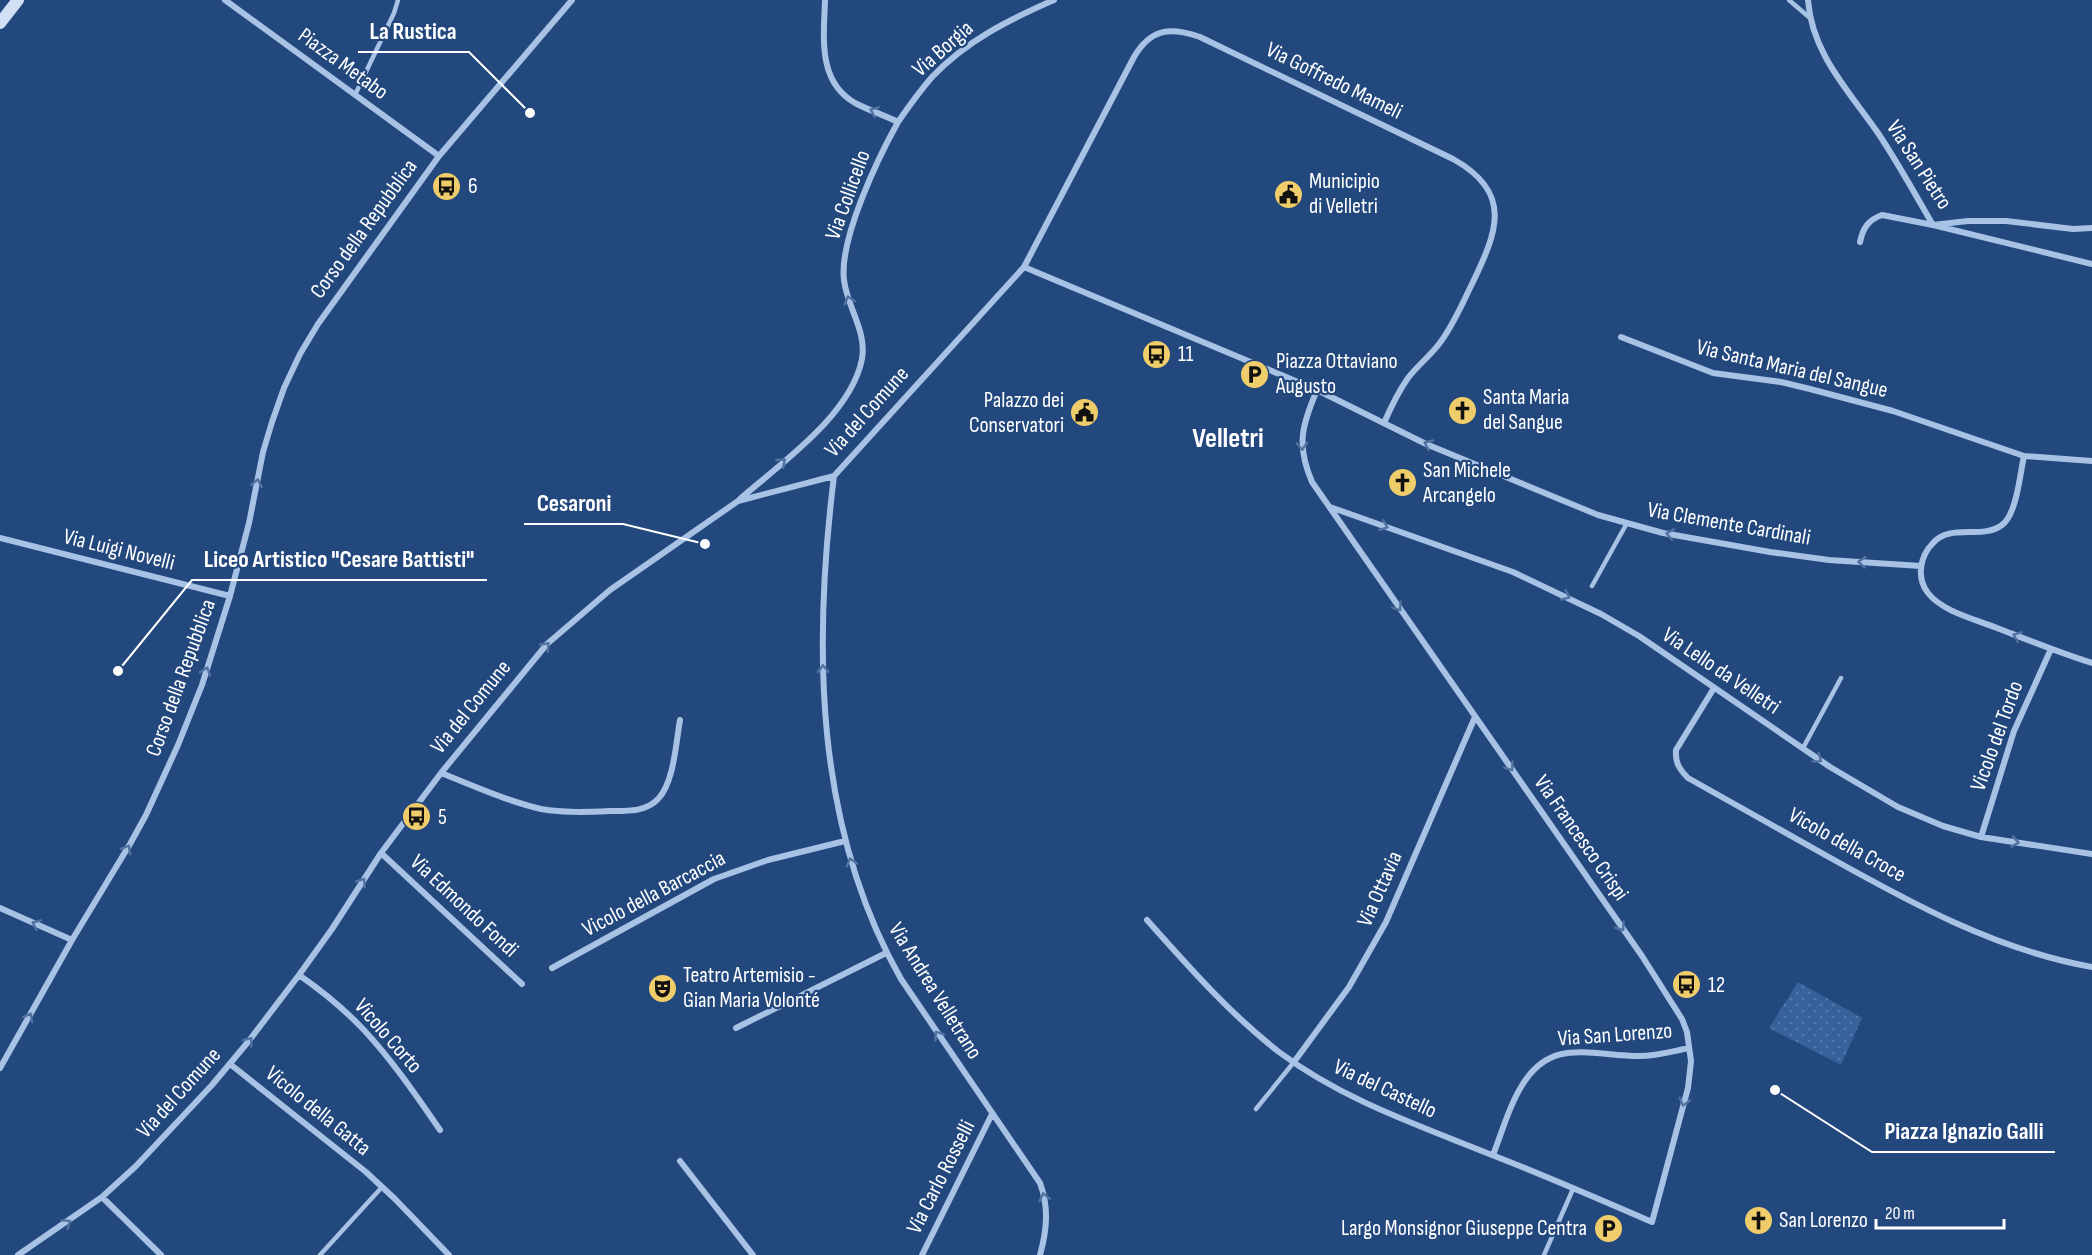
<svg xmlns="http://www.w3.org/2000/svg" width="2092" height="1255" font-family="'Sofia Sans Condensed',sans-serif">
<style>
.park{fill:url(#park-dots)}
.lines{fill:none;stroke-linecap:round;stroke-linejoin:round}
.lane{stroke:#a8c2e5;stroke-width:4.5}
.street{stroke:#a8c2e5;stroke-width:6}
.secondary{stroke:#d1e0f5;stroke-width:12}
.oneway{stroke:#5273a1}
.labels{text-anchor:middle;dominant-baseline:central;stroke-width:4.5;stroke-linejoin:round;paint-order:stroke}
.street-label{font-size:22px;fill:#fff;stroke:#23487d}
.poi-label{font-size:22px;fill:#fff;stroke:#23487d;text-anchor:start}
.district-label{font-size:28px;font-weight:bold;fill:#fff;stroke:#23487d}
.leader{fill:none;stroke:#fff;stroke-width:2}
.callout-dot{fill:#fff;stroke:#23487d;stroke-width:2}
.callout-label{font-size:24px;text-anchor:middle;font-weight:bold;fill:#fff;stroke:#23487d;stroke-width:4.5;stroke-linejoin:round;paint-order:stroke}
</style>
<defs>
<pattern id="park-dots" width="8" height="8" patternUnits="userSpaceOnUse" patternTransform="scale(1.5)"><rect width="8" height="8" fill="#37619a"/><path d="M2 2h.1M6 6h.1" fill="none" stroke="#5579a9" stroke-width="1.8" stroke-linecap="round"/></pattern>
</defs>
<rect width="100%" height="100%" fill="#23487d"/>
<path class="park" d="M1798 982 1862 1018 1841 1065 1769 1028Z"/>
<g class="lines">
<path class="lane" d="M1789 0 1810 18
M355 95 394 13 398 0
M1592 586 1627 523
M1803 748 1841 678
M1256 1109 1294 1062
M320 1255 382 1187
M1544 1255 1573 1189"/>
<path class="street" d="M225 0 439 156
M1808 0C1812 54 1849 91 1878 133 1898 163 1915 194 1933 225L2092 264
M898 122C909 106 920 91 932 77 966 41 1010 19 1054 0
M1860 242C1863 228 1868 220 1882 215L1933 225 1968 221H2006L2073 229 2092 228
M1024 267 1317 390 1426 444 1598 515 1663 533 1770 552 1829 560 1921 566
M1621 337 1713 373 1781 382 1810 389 1893 411 2024 456
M2092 461 2024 456C2020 473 2017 514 2002 525 1982 540 1950 523 1933 543 1920 556 1916 578 1928 593 1943 612 1975 619 1997 628 2028 640 2060 653 2092 663
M834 476C813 645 814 826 901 979L1040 1183C1049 1207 1047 1230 1040 1255
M740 499C781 463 851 415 862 359 867 331 847 307 844 280 839 239 878 158 898 122 884 115 868 110 855 103 817 81 824 37 825 0
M1330 507 1513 572 1601 614 1639 636 1830 767 1898 807 1943 826 1981 837 2092 854
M0 538 230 596
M1714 688 1676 750C1675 762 1679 769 1688 778 1734 804 1781 830 1827 856 1911 903 1996 950 2092 967
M441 773C474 786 507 801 541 809 564 813 588 812 610 811 627 811 646 812 658 799 674 783 676 742 680 720
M1981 837 2014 731 2051 649
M381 853 522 984
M0 908 72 940
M1147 920C1189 967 1229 1013 1279 1052 1343 1100 1418 1125 1492 1155 1546 1176 1599 1199 1652 1222L1688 1088 1691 1061 1687 1032 1682 1019 1642 956 1312 482C1296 445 1302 425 1317 390
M552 968 714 879 768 860 845 841
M299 975C322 991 344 1009 363 1029 392 1060 416 1095 440 1130
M736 1028 886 953
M1294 1062 1349 987 1386 922 1475 717
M230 1064 366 1172 395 1199 449 1255
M0 1068 72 940 130 844 146 815 178 745 202 685 230 596 249 523 263 452 272 422 284 388 300 354 318 324 439 156 572 0
M1493 1155C1502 1133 1508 1108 1521 1087 1551 1036 1591 1056 1640 1056 1657 1056 1673 1051 1689 1048
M680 1161 753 1255
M102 1197 161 1255
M18 1255 102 1197 136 1166 212 1085 248 1042 299 975 332 929 381 853 441 773 547 644 610 590 738 501 834 476 1024 267 1134 57C1151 28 1170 27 1200 37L1453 159C1514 193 1497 232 1472 284 1462 304 1453 326 1439 344 1430 356 1417 366 1408 378 1398 392 1391 407 1384 423
M922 1255 992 1114"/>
<path class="secondary" d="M0 23 18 0"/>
</g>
<defs><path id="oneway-chevron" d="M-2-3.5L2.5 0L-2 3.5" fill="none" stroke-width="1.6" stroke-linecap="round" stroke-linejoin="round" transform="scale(1.5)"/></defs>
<g class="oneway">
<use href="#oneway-chevron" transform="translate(874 111) rotate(-157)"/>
<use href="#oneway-chevron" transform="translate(849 300) rotate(-107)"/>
<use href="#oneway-chevron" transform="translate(1428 444) rotate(-155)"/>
<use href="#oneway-chevron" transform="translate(1302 446) rotate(88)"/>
<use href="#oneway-chevron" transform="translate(782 462) rotate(-41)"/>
<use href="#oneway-chevron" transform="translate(257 483) rotate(-79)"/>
<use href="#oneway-chevron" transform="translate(1384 526) rotate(20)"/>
<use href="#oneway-chevron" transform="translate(1670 534) rotate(-169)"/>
<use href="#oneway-chevron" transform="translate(1862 562) rotate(-176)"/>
<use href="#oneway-chevron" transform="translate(1566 596) rotate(25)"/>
<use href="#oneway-chevron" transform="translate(1398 607) rotate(55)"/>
<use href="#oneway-chevron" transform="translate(2017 636) rotate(-158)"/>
<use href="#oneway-chevron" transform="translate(546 646) rotate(-46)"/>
<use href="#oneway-chevron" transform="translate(823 669) rotate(-92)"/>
<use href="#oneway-chevron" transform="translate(206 671) rotate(-72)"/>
<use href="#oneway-chevron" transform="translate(1818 759) rotate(35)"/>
<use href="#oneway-chevron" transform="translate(1510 767) rotate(55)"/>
<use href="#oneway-chevron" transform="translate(2015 842) rotate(9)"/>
<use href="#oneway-chevron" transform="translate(127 849) rotate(-60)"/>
<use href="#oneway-chevron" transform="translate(851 862) rotate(-106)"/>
<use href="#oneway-chevron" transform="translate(362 882) rotate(-57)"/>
<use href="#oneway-chevron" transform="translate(36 924) rotate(-156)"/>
<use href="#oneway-chevron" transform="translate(1621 927) rotate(55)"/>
<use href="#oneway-chevron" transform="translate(29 1017) rotate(-61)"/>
<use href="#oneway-chevron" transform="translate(938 1035) rotate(-125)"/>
<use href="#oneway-chevron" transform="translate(249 1041) rotate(-52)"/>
<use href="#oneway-chevron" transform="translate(1684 1102) rotate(105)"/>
<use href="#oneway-chevron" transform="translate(1044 1197) rotate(-103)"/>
<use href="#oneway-chevron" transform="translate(67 1223) rotate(-34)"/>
</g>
<defs>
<symbol id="bus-disc" viewBox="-11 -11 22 22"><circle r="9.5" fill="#f0cd6b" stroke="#23487d"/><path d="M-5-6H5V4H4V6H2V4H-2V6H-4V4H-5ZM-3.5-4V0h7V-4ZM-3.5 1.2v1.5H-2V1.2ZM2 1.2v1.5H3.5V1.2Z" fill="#111"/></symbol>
<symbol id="civic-disc" viewBox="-11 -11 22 22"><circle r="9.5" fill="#f0cd6b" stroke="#23487d"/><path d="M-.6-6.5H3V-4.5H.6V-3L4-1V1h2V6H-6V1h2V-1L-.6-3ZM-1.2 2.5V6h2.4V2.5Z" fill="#111"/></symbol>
<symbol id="parking-disc" viewBox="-11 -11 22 22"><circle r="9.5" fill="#f0cd6b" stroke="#23487d"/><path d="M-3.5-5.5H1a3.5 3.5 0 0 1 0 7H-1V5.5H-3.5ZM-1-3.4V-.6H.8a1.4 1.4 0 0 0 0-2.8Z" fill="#111"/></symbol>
<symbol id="church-disc" viewBox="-11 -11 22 22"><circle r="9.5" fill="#f0cd6b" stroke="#23487d"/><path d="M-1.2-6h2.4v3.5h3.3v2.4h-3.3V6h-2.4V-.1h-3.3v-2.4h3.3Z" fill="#111"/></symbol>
<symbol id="theatre-disc" viewBox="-11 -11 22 22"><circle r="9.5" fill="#f0cd6b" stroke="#23487d"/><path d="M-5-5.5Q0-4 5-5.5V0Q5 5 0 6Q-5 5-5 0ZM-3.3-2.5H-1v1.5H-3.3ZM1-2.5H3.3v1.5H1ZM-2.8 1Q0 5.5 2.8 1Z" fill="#111"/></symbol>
</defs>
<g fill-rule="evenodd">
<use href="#bus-disc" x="430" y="170" width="33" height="33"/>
<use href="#civic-disc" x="1272" y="178" width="33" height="33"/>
<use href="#bus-disc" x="1140" y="338" width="33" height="33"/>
<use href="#parking-disc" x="1238" y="358" width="33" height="33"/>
<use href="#church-disc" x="1446" y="394" width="33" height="33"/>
<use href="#civic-disc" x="1068" y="396" width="33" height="33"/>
<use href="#church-disc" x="1386" y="466" width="33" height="33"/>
<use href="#bus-disc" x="400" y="800" width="33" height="33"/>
<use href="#bus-disc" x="1670" y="968" width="33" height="33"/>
<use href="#theatre-disc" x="646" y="972" width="33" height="33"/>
<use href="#church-disc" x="1742" y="1204" width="33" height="33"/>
<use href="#parking-disc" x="1592" y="1212" width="33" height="33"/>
</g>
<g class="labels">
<g class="street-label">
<text transform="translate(943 49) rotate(-41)">Via Borgia</text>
<text transform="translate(343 64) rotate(36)">Piazza Metabo</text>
<text transform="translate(1334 81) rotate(26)">Via Goffredo Mameli</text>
<text transform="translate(1919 165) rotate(57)">Via San Pietro</text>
<text transform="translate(848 195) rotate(-70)">Via Collicello</text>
<text transform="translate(364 229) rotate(-54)">Corso della Repubblica</text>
<text transform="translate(1792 369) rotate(13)">Via Santa Maria del Sangue</text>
<text transform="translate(867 412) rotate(-48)">Via del Comune</text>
<text transform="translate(1729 524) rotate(10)">Via Clemente Cardinali</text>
<text transform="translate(119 550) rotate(14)">Via Luigi Novelli</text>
<text transform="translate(1721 671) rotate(34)">Via Lello da Velletri</text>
<text transform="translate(181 678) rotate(-70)">Corso della Repubblica</text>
<text transform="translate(471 707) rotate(-51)">Via del Comune</text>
<text transform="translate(1997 736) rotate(-70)">Vicolo del Tordo</text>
<text transform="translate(1581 838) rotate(55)">Via Francesco Crispi</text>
<text transform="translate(1847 845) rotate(29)">Vicolo della Croce</text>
<text transform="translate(1380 889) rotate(-66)">Via Ottavia</text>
<text transform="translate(654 894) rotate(-28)">Vicolo della Barcaccia</text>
<text transform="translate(464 906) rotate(43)">Via Edmondo Fondi</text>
<text transform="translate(935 991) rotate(58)">Via Andrea Velletrano</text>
<text transform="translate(1615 1035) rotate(-4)">Via San Lorenzo</text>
<text transform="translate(388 1036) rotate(49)">Vicolo Corto</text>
<text transform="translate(1385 1089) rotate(25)">Via del Castello</text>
<text transform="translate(179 1093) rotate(-48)">Via del Comune</text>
<text transform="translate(318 1111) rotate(39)">Vicolo della Gatta</text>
<text transform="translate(941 1177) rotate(-63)">Via Carlo Rosselli</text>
</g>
<g class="poi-label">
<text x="1309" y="181">Municipio<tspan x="1309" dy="25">di Velletri</tspan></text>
<text x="468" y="186">6</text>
<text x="1178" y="354">11</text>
<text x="1276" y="361">Piazza Ottaviano<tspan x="1276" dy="25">Augusto</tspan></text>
<text x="1483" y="397">Santa Maria<tspan x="1483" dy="25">del Sangue</tspan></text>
<text x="1064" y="400" text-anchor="end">Palazzo dei<tspan x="1064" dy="25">Conservatori</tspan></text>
<text x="1423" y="470">San Michele<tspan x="1423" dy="25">Arcangelo</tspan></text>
<text x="438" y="817">5</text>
<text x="683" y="975">Teatro Artemisio -<tspan x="683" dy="25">Gian Maria Volonté</tspan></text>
<text x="1708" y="985">12</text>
<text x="1779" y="1220">San Lorenzo</text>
<text x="1587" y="1228" text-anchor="end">Largo Monsignor Giuseppe Centra</text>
</g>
<g class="district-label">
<text x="1228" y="438">Velletri</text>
</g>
</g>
<path class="leader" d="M530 113L469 52H358M705 544L623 524H524M118 671L192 580H487M1775 1090L1872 1152H2055"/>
<g class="callout-dot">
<circle cx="530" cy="113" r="6"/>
<circle cx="705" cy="544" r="6"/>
<circle cx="118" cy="671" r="6"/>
<circle cx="1775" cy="1090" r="6"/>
</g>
<g class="callout-label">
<text x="413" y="39">La Rustica</text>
<text x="574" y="511">Cesaroni</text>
<text x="339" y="567">Liceo Artistico "Cesare Battisti"</text>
<text x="1964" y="1139">Piazza Ignazio Galli</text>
</g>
<path d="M1876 1219v9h128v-9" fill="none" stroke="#ffffff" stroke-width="3"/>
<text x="1885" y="1219" font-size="18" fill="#ffffff" stroke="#23487d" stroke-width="4.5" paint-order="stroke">20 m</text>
</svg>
